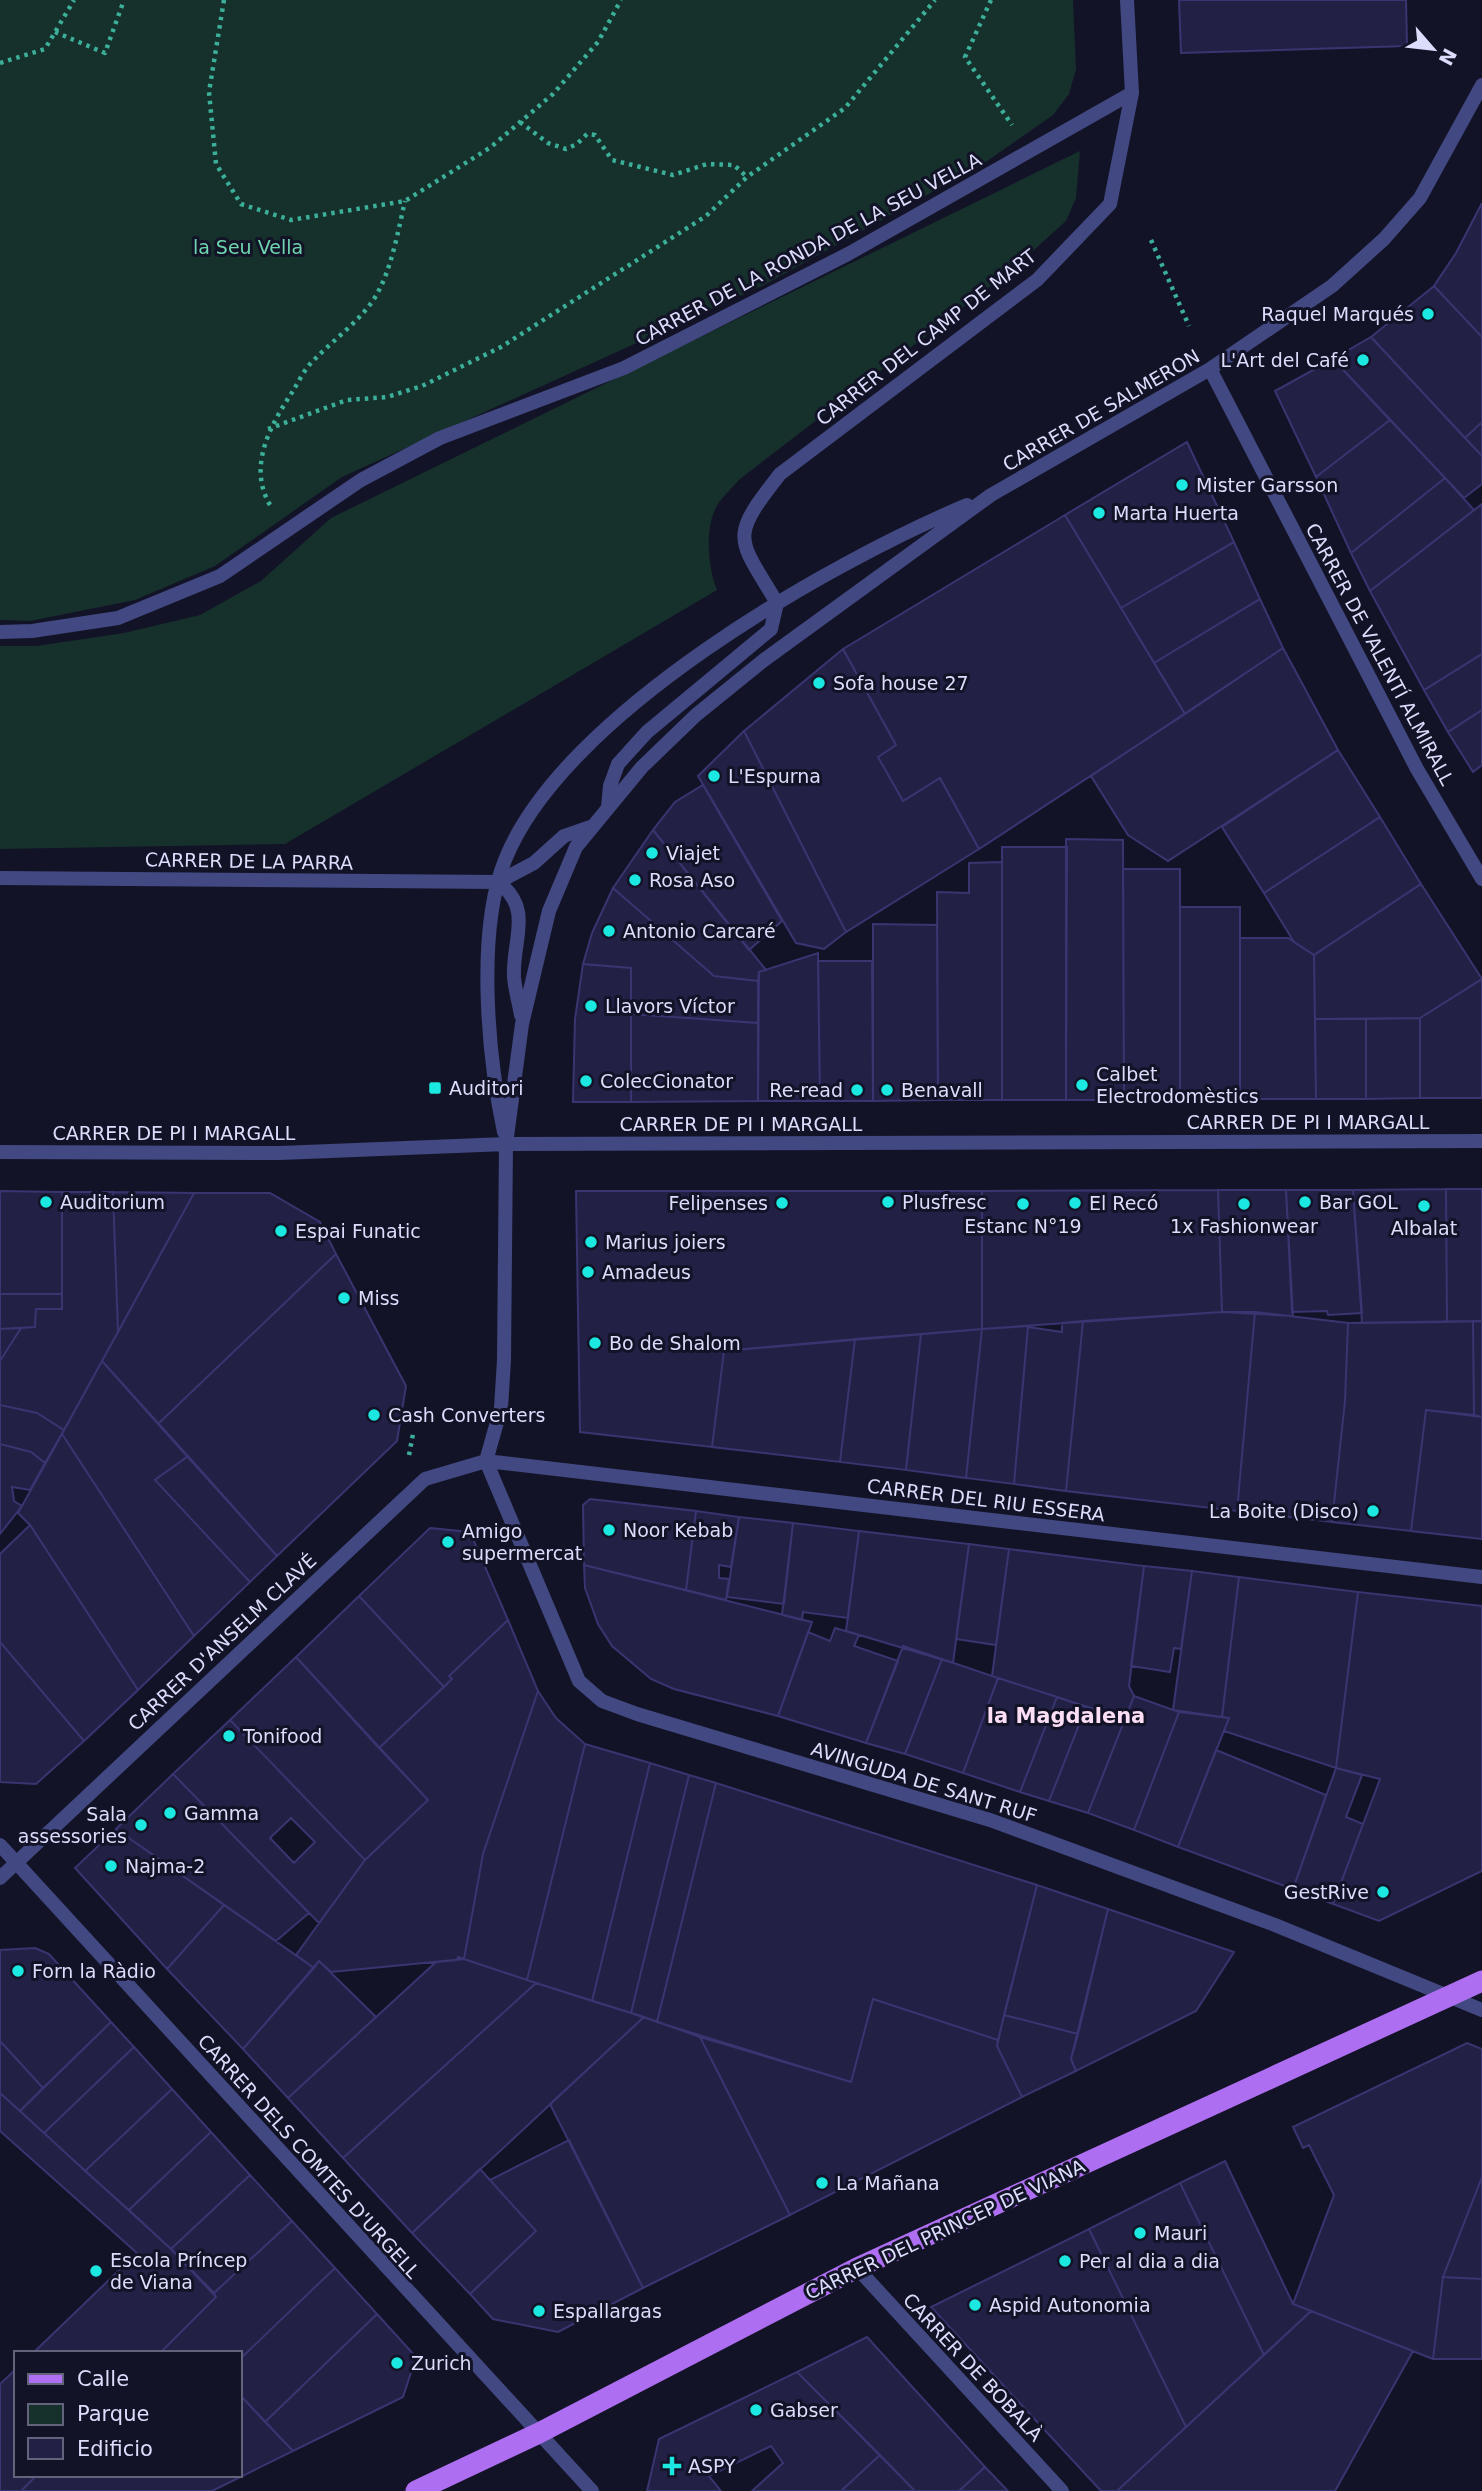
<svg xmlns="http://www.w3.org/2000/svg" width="1482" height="2491" font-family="'DejaVu Sans',sans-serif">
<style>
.green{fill:#16302c}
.building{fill:#232046;stroke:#383570;stroke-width:2;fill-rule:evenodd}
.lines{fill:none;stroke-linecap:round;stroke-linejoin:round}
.path{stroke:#3caf99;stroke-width:4.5;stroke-dasharray:3.5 5;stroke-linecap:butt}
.street{stroke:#424881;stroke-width:14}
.primary{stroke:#ae6ef1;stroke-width:21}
.poi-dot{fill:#1be9e1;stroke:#131327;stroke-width:2.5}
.labels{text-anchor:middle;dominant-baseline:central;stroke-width:6;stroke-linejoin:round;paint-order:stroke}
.park-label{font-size:19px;fill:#6ed5ae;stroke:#131327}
.street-label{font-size:19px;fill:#dcddfc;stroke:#131327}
.poi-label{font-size:19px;fill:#dcddfc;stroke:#131327;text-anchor:start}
.neighbourhood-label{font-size:21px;font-weight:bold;fill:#fcdef5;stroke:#131327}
</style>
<rect width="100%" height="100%" fill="#131327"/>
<path class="green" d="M0 0H1073L1076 69 1069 94 1053 115 983 164 764 285 342 477 215 566 135 600 30 621 0 620Z
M1080 151 1076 198 1066 221 1013 269 740 479C733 487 724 495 718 504 704 525 708 568 717 590L285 844 0 849V646H36L124 633 200 615 261 581 331 518Z"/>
<path class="building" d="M1179 0H1406L1407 46 1181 53Z
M1482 203V337L1434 286 1456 253Z
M1434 286 1482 337V422L1465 438 1371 337Z
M1371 337 1482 456V484L1464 498 1333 359Z
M1333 359 1390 420 1316 477 1275 391Z
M1390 420 1445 478 1351 553 1316 477Z
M1482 422V456L1465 438Z
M1187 442 1234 542 1121 608 1065 515Z
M1445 478 1474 510 1370 591 1351 553Z
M1482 504V654L1424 690 1370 591Z
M1065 515 1185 714 979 849 940 778 903 801 878 757 896 745 843 649Z
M1234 542 1260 599 1154 663 1121 608Z
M1260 599 1283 648 1185 714 1154 663Z
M1283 648 1338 750 1168 861 1128 835 1091 776Z
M843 649 896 745 878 757 903 801 940 778 979 849 846 932 744 731Z
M1482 654V710L1448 732 1424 690Z
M1482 710V765L1473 772 1448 732Z
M744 731 846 932 824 949 796 943 698 776Z
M1338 750 1380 817 1264 893 1222 827Z
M703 785 782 921 749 950 653 830 675 802Z
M1380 817 1421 884 1314 955 1294 942 1264 893Z
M653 830 766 970 759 972 758 981 714 976 613 888Z
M1066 839 1123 840 1124 1100H1066Z
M1002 847H1067L1066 1100H1002Z
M1002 862V1100H938L937 892 969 893V863Z
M1123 869H1180V1100H1124Z
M1421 884 1482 979 1420 1018 1315 1019 1314 955Z
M613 888 714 976 758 981V1023L631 1014V968L583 964 592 933Z
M1180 907H1240V1099L1180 1100Z
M873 924 937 925 938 1100 873 1101Z
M1240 938H1288L1314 955 1316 1099H1240Z
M818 953 820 1101H758L759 972Z
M818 961H872L873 1101H820Z
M583 964 631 968V1102H573L575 1019Z
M1482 979V1098H1420V1018Z
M631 1014 758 1023V1101L631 1102Z
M1420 1018V1098L1366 1099V1019Z
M1315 1019H1366V1099H1316Z
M1446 1189 1447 1322 1362 1323 1353 1190Z
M1446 1189H1482V1321L1447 1322Z
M1218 1190 1222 1312 982 1329V1191Z
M1218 1190H1286L1293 1316 1222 1312Z
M1286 1190H1353L1362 1313 1328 1315 1327 1311 1292 1312Z
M0 1191 62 1192V1294H0Z
M576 1191H982V1329L724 1351 712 1447 580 1432Z
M62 1192H113L118 1332 64 1430 37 1413 0 1405V1361L21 1328 35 1327 36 1309H62Z
M113 1192 194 1193 118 1332Z
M194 1193H270L320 1222 336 1254 158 1424 102 1361Z
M336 1254 406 1386 397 1441 277 1556 158 1424Z
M0 1294H62V1309H36L35 1327 0 1329Z
M1222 1312H1255L1237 1511 1066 1491 1083 1321Z
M1255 1312 1348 1323 1345 1401 1332 1522 1237 1511Z
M1083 1321 1066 1491 1014 1484 1028 1327 1062 1332V1323Z
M1473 1321H1482V1417L1474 1415Z
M1473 1321 1474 1415 1426 1410 1411 1531 1332 1522 1345 1401 1348 1323Z
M1028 1326 1014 1484 966 1478 982 1329Z
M21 1328 0 1361V1329Z
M982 1329 966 1478 906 1470 921 1334Z
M921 1334 906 1470 840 1462 855 1339Z
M855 1339 840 1462 712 1447 724 1351Z
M102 1361 188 1456 155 1480 250 1582 194 1636 62 1434Z
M0 1405 37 1413 64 1430 45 1463 31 1452 0 1444Z
M1426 1410 1482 1417V1539L1411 1531Z
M62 1434 194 1636 138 1690 30 1525 18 1513Z
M0 1444 31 1452 45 1463 30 1490 12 1487 14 1501 22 1506 0 1534Z
M188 1456 277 1556 250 1582 155 1480Z
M590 1499 696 1511 686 1590 584 1565 583 1505Z
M696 1511 739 1517 731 1567 719 1565V1578L729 1579 726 1600 686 1590Z
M739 1517 793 1523 784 1604 727 1597Z
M793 1523 859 1531 848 1618 803 1612 802 1620 782 1615Z
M30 1525 138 1690 84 1741 0 1642V1554Z
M430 1528 470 1532 508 1620 449 1676 452 1679 444 1687 359 1596Z
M859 1531 969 1544 953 1663 846 1631Z
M969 1544 1009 1549 996 1645 956 1639Z
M1009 1549 1144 1566 1129 1686 1134 1696 1125 1719 992 1676Z
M584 1565 812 1622 778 1716 674 1689 651 1679 612 1646 598 1624 585 1588Z
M1144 1566 1192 1571 1181 1649 1174 1648 1170 1672 1131 1666Z
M1192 1571 1239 1577 1222 1717 1173 1710Z
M1239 1577 1358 1592 1336 1768 1224 1731 1229 1718 1222 1717Z
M1358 1592 1482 1606V1871L1379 1921 1333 1904 1380 1779 1336 1768Z
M359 1596 444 1687 379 1748 296 1657Z
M508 1620 538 1691 483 1854 464 1959 331 1972 319 1961 314 1968 296 1955 365 1860 428 1800 379 1748 452 1679 449 1676Z
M835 1628 859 1635 854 1646 898 1661 866 1743 778 1716 808 1632 830 1641Z
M0 1642 84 1741 36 1784 0 1782Z
M903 1646 942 1659 905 1754 866 1743Z
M296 1657 428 1800 365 1860 230 1720Z
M942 1659 998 1678 963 1773 905 1754Z
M998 1678 1057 1697 1020 1792 963 1773Z
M538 1691 556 1718 585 1744 527 1980 464 1959 483 1854Z
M1134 1696 1179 1712 1134 1830 1088 1813Z
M1057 1697 1086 1707 1049 1801 1020 1792Z
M1086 1707 1125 1719 1088 1813 1049 1801Z
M1179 1712 1229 1718 1178 1847 1134 1830Z
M230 1720 365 1860 319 1923 173 1774ZM291 1818 315 1842 294 1863 270 1838Z
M585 1744 650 1763 592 2001 527 1980Z
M1216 1750 1326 1795 1293 1889 1178 1847Z
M650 1763 689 1775 631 2013 592 2001Z
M1336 1768 1362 1775 1346 1817 1363 1824 1333 1904 1293 1889Z
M173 1774 309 1913 276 1941 116 1829Z
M689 1775 716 1783 657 2022 631 2013Z
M716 1783 1037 1885 998 2040 873 1999 851 2082 657 2022Z
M116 1829 224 1905 167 1969 75 1868Z
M1037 1885 1108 1909 1078 2034 1004 2015Z
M224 1905 314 1968 243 2049 167 1969Z
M1108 1909 1234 1952 1196 2011 1076 2071 1071 2059Z
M35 1948 49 1954 111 2022 43 2088 0 2041V1950Z
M458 1957 536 1983 343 2158 288 2098 436 1962 457 1960Z
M319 1961 376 2017 288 2098 243 2049Z
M536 1983 644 2017 412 2233 343 2158Z
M873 1999 998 2040 997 2046 1022 2097 790 2215 700 2037 851 2082Z
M1004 2015 1078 2034 1071 2059 1076 2071 1022 2097 997 2046Z
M644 2017 700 2037 790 2215 643 2288 550 2104Z
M111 2022 134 2047 44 2133 20 2111Z
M0 2041 43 2088 20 2111 0 2093Z
M1467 2043 1482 2049V2177L1443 2277 1433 2359 1293 2304 1334 2195 1309 2145 1303 2148 1293 2127Z
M134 2047 172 2089 85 2171 44 2133Z
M172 2089 211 2132 129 2210 85 2171Z
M0 2093 171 2249 216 2297 160 2353H33L137 2253 0 2131Z
M211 2132 250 2175 171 2249 129 2210Z
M569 2140 643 2288 558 2332 493 2319 470 2294 536 2231 490 2180Z
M1225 2161 1293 2304 1311 2311 1264 2355 1180 2183Z
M480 2169 536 2231 470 2294 412 2233Z
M250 2175 292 2221 214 2293 171 2249Z
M1482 2177V2279L1443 2277Z
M1180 2183 1264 2355 1186 2427 1089 2229Z
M292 2221 335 2268 240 2359V2353H160L216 2297 214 2293Z
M1089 2229 1186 2427 1117 2491H1101L931 2307Z
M335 2268 377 2314 265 2422 240 2395V2359Z
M1443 2277 1482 2279V2359H1433Z
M1311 2311 1413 2351 1335 2491H1117Z
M377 2314 416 2357 403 2397 293 2451 265 2422Z
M867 2337 985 2467 959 2491H915L797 2372Z
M16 2369V2475H37L21 2491H0V2384Z
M797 2372 880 2455 841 2491H752L783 2463 771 2446 709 2476 721 2491H647L659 2439Z
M240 2395 293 2451 212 2491H21L37 2475H240Z
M880 2455 915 2491H841Z
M985 2467 1008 2491H959Z"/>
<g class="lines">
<path class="path" d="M224 0 209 92 216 164 241 204 291 220 405 201 491 147 553 94 598 42 621 0
M991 0 965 57 1012 125
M55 32 105 53 124 0
M0 63 45 49 74 0
M520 122 548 143 566 149 577 144 587 134 595 135 612 160 673 175 707 164 734 165 747 177
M1151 240 1189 326
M268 429 347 400 387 397 422 386 501 347 706 216 747 177 845 108 935 0
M270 505C247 466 271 424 293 391 299 381 305 368 314 360 334 339 362 320 377 294 392 267 398 231 405 201
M409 1455 413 1434"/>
<path class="street" d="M1210 369 1417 769 1482 879
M0 632 32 631 118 618 220 576 361 480 440 438 624 368 848 254 1132 93
M608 807 610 786 618 764 647 732 771 629 777 603C737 536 729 539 780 474L1037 280 1110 204 1132 93 1127 0
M0 878 498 882 534 863 564 836 590 827
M498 882C534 909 512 940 514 977 515 990 519 1003 521 1015
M504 1132C488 1057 476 932 505 860 563 714 827 564 967 505
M0 1152 280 1153 506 1144 1482 1141
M486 1461 501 1408 504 1360 506 1144 522 1024 549 911 576 847 642 767 696 715 764 660 991 495 1210 369 1332 286 1384 239 1420 198 1482 85
M486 1461 579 1681 602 1701 637 1714 990 1820 1275 1925 1482 2010
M0 1845 592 2491
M0 1878 425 1479 486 1461 1482 1577
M857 2268 1062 2491"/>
<path class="primary" d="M416 2491 539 2433 857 2268 1482 1981"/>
</g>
<g class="poi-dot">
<circle cx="1428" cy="314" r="7"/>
<circle cx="1363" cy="360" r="7"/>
<circle cx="1182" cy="485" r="7"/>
<circle cx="1099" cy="513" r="7"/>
<circle cx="819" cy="683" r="7"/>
<circle cx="714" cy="776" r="7"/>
<circle cx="652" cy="853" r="7"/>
<circle cx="635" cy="880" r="7"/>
<circle cx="609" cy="931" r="7"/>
<circle cx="591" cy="1006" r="7"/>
<circle cx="586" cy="1081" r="7"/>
<circle cx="1082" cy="1085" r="7"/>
<rect x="428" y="1081" width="14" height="14" rx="3.5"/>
<circle cx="857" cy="1090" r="7"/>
<circle cx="887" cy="1090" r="7"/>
<circle cx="46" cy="1202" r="7"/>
<circle cx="888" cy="1202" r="7"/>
<circle cx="1305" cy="1202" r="7"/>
<circle cx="782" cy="1203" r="7"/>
<circle cx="1075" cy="1203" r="7"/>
<circle cx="1023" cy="1204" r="7"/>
<circle cx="1244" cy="1204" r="7"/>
<circle cx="1424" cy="1206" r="7"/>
<circle cx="281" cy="1231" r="7"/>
<circle cx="591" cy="1242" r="7"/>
<circle cx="588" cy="1272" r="7"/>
<circle cx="344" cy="1298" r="7"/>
<circle cx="595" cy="1343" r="7"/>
<circle cx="374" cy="1415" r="7"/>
<circle cx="1373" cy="1511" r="7"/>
<circle cx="609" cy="1530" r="7"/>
<circle cx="448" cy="1542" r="7"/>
<circle cx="229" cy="1736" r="7"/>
<circle cx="170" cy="1813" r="7"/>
<circle cx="141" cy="1825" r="7"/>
<circle cx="111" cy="1866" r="7"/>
<circle cx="1383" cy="1892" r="7"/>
<circle cx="18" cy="1971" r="7"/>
<circle cx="822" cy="2183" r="7"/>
<circle cx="1140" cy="2233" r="7"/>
<circle cx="1065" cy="2261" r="7"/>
<circle cx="96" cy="2271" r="7"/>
<circle cx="975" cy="2305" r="7"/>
<circle cx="539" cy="2311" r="7"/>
<circle cx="397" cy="2363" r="7"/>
<circle cx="756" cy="2410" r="7"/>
<path d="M668.5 2455.5h7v7h7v7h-7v7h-7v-7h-7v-7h7z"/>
</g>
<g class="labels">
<g class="park-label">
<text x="248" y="247">la Seu Vella</text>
</g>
<g class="street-label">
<text transform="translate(808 249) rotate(-28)">CARRER DE LA RONDA DE LA SEU VELLA</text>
<text transform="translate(926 337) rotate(-38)">CARRER DEL CAMP DE MART</text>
<text transform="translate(1101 410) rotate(-30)">CARRER DE SALMERON</text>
<text transform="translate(1380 654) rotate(62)">CARRER DE VALENTÍ ALMIRALL</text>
<text transform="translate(249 861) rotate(1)">CARRER DE LA PARRA</text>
<text x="1308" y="1122">CARRER DE PI I MARGALL</text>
<text x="741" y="1124">CARRER DE PI I MARGALL</text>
<text x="174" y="1133">CARRER DE PI I MARGALL</text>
<text transform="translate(986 1500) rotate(7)">CARRER DEL RIU ESSERA</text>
<text transform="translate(222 1642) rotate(-43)">CARRER D'ANSELM CLAVÉ</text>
<text transform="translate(924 1782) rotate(17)">AVINGUDA DE SANT RUF</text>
<text transform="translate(309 2156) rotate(48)">CARRER DELS COMTES D'URGELL</text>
<text transform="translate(945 2229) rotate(-25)">CARRER DEL PRINCEP DE VIANA</text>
<text transform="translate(973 2367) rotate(47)">CARRER DE BOBALÀ</text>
</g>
<g class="poi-label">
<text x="1414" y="314" text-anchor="end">Raquel Marqués</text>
<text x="1349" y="360" text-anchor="end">L'Art del Café</text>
<text x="1196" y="485">Mister Garsson</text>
<text x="1113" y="513">Marta Huerta</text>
<text x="833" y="683">Sofa house 27</text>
<text x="728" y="776">L'Espurna</text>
<text x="666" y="853">Viajet</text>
<text x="649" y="880">Rosa Aso</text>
<text x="623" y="931">Antonio Carcaré</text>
<text x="605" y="1006">Llavors Víctor</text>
<text x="1096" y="1074">Calbet<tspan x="1096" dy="22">Electrodomèstics</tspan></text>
<text x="600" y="1081">ColecCionator</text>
<text x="449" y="1088">Auditori</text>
<text x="843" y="1090" text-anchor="end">Re-read</text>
<text x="901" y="1090">Benavall</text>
<text x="60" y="1202">Auditorium</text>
<text x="902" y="1202">Plusfresc</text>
<text x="1319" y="1202">Bar GOL</text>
<text x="768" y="1203" text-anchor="end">Felipenses</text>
<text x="1089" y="1203">El Recó</text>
<text x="1023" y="1226" text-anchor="middle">Estanc N°19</text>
<text x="1244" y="1226" text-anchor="middle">1x Fashionwear</text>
<text x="1424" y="1228" text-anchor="middle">Albalat</text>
<text x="295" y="1231">Espai Funatic</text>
<text x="605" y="1242">Marius joiers</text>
<text x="602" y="1272">Amadeus</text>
<text x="358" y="1298">Miss</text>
<text x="609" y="1343">Bo de Shalom</text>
<text x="388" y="1415">Cash Converters</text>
<text x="1359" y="1511" text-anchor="end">La Boite (Disco)</text>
<text x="623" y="1530">Noor Kebab</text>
<text x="462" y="1531">Amigo<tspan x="462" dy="22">supermercat</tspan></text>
<text x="243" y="1736">Tonifood</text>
<text x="184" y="1813">Gamma</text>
<text x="127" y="1814" text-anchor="end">Sala<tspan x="127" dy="22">assessories</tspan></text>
<text x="125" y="1866">Najma-2</text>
<text x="1369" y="1892" text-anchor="end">GestRive</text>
<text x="32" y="1971">Forn la Ràdio</text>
<text x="836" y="2183">La Mañana</text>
<text x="1154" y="2233">Mauri</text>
<text x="110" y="2260">Escola Príncep<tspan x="110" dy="22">de Viana</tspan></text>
<text x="1079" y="2261">Per al dia a dia</text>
<text x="989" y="2305">Aspid Autonomia</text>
<text x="553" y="2311">Espallargas</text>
<text x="411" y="2363">Zurich</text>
<text x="770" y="2410">Gabser</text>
<text x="688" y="2466">ASPY</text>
</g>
<g class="neighbourhood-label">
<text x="1066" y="1716">la Magdalena</text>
</g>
</g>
<rect x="14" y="2351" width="228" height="126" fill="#131327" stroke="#63647c" stroke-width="2"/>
<rect x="28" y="2374" width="35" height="10" fill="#ae6ef1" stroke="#63647c" stroke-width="2"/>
<text x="77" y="2386" font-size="21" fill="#dcddfc">Calle</text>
<rect x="28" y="2404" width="35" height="21" fill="#16302c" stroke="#63647c" stroke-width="2"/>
<text x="77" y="2421" font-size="21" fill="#dcddfc">Parque</text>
<rect x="28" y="2438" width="35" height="21" fill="#232046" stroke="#63647c" stroke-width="2"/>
<text x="77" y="2456" font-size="21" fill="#dcddfc">Edificio</text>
<g transform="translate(1433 49) rotate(118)" stroke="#131327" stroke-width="5" paint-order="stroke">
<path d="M0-5L12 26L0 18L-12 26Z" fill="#dcddfc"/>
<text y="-10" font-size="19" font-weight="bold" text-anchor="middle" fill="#dcddfc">N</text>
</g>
</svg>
